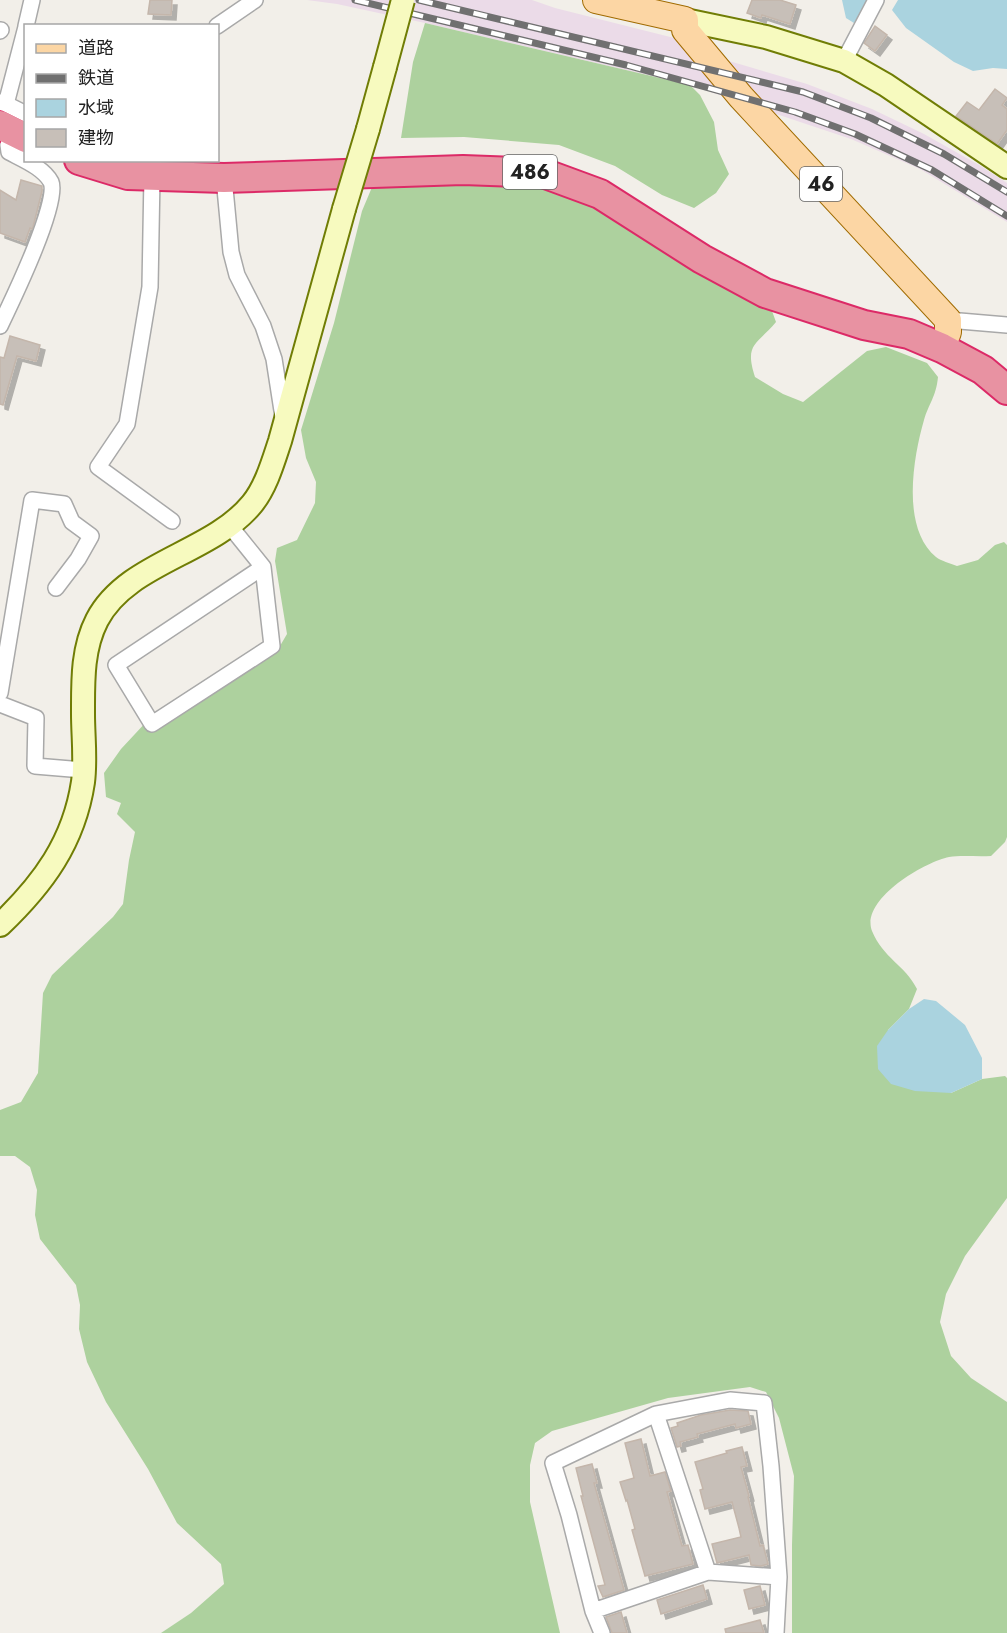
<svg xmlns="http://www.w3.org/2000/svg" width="1007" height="1633" font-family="Jost,'Noto Sans JP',sans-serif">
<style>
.industrial{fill:#ebdbe8}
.forest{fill:#add19e}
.water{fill:#aad3df}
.building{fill:#c7bfb8;stroke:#c4b6ab;stroke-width:1.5;filter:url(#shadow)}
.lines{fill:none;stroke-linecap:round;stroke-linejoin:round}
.street-casing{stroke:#a9a9a9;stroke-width:18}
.secondary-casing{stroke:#707d05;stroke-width:26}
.primary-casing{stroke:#a06b00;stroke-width:28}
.highway-casing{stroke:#dc2a67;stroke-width:32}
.street{stroke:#fff;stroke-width:15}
.secondary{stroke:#f7fabf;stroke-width:22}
.primary{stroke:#fcd6a4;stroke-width:26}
.highway{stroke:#e892a2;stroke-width:28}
.rail-casing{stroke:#707070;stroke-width:7}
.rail{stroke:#fff;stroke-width:4.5;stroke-dasharray:14;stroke-linecap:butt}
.secondary-bridge-casing{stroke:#707d05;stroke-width:26;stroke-linecap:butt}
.secondary-bridge{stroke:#f7fabf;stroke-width:22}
.labels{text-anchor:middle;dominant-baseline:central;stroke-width:4.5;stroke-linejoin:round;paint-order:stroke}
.shield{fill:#fff;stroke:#646464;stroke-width:1.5}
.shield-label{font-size:20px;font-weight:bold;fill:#222}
</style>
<defs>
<filter id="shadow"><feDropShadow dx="5" dy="5" stdDeviation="0" flood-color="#0004"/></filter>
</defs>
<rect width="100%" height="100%" fill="#f2efe9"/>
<path class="industrial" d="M307 0H532L555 8 714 48 729 61 807 84 872 109 924 134 979 165 1007 183V222L920 169 851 139 690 85 425 23 337 4Z"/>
<path class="forest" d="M425 23 690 85 700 95 714 122 718 150 729 174 716 193 694 208 662 195 615 166 559 145 464 137 401 138 413 62Z
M375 180 560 185 721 275 772 311 776 322C757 345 744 343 755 377L783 394 803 402 867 351 886 347 927 363 938 377C936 397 929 403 924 420 913 458 901 528 936 557 941 561 950 563 957 566L978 560 995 545 1004 542 1007 545V837L1005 842 991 856C977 857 962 855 949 857 924 862 860 900 872 931 883 958 905 965 917 989L909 1009 888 1030 951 1093 982 1079 1005 1076 1007 1078V1198L965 1256 946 1294 940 1322 951 1356 971 1378 1007 1402V1633H792V1545L794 1476 779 1418 766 1392 750 1387 668 1398 552 1431 535 1443 530 1465V1502L560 1633H161L191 1613 224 1584 221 1564 177 1523 148 1469 106 1402 87 1362 79 1329 80 1305 76 1285 40 1239 35 1215 37 1190 30 1167 15 1156H0V1110L21 1102 38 1073 43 993 52 975 113 917 123 904 129 860 135 832 117 814 121 803 106 797 104 773 121 749 148 720 277 651 287 634 275 561 277 548 297 540 315 503 316 482 306 458 301 430 334 323 362 211Z"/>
<path class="water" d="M842 0H868L854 23 846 18Z
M898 0H1007V69L993 68 973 71 954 62 906 28 892 10Z
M924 999 936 1001 965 1025 982 1058V1079L951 1093 915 1091 891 1084 878 1069 877 1046 888 1030 909 1009Z"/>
<path class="building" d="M150 0H172L171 15 148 14Z
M752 0H780L796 5 790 24 762 15 761 18 747 13Z
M875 26 887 35 875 51 864 43Z
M995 89 1007 98 1002 105 1007 109V130L997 144 956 116 967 102 979 110Z
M21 180 42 186V191L33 227 32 229 30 228 25 242 0 233V190L16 200Z
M10 336 40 345 36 361 17 356 3 405 0 404V357L4 358Z
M730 1410 748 1411 751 1424 736 1428 735 1424 697 1434 698 1437 680 1442 681 1446 677 1447 671 1428 678 1426 677 1423 701 1415Z
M641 1439 650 1476 665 1472 671 1491 667 1492 682 1546 688 1545 693 1564 645 1576 632 1530 635 1529 627 1500 626 1501 620 1482 634 1478 625 1443Z
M742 1447 747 1466 741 1467 749 1496 748 1497 760 1546 763 1545 768 1564 761 1566 751 1565 749 1555 717 1563 712 1544 741 1537 739 1528 732 1502 705 1509 700 1490 703 1489 695 1462 727 1453 726 1451Z
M592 1464 597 1483H594L624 1590 603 1597 598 1586 605 1585 581 1496H583L576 1468Z
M703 1585 707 1599 661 1614 657 1600Z
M760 1586 765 1605 749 1609 744 1590Z
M621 1612 627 1633H612L606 1617Z
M760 1620 764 1633H726L725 1629Z"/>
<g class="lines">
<defs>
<path id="street" d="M26 26 32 0
M217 26 255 0
M0 31 1 30
M844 61 876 0
M0 102 6 104 26 27
M6 104 26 114
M152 176 150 287 127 424 98 467 172 521
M224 178 231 252 237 275 263 326 274 359 283 417
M948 320 1007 325
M0 326C11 303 60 202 51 182 44 168 22 159 9 152L8 145 12 132
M230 526 263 567 272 646 152 724 116 665 263 567
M0 693 32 500 64 504 72 522 91 536 78 559 56 588
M0 704 36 718 35 766 83 770
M656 1414 708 1572
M593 1611 708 1572 779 1577
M602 1633 593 1611 569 1515 553 1463 656 1414 730 1400 764 1403 771 1466 779 1577 776 1633"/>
<path id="secondary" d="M685 20 766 37 844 61 886 85 1007 167
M368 129 385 67
M0 925C43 884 74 842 83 782 86 760 83 736 83 714 83 682 82 649 97 620 127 562 211 554 252 504 266 487 273 462 280 441L344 209"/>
<path id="primary" d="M596 0 685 20V30L741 97 948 320V332L942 348"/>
<path id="highway" d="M0 125 26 138
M79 160 128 175 224 178 463 170 543 173 600 194 702 259 765 293 864 325 909 334 942 348 983 370 1007 390"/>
</defs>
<use href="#street" class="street-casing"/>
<use href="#secondary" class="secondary-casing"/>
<use href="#primary" class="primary-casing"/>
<use href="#highway" class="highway-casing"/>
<use href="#street" class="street"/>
<use href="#secondary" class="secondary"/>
<use href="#primary" class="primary"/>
<use href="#highway" class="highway"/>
<defs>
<path id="rail" d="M355 0 626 65 795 112 855 134 932 170 1007 216
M419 0 803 92 871 118 944 154 1007 192"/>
</defs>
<use href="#rail" class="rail-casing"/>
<use href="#rail" class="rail"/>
<defs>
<path id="secondary-bridge" d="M385 67 403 0
M344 209 368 129"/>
</defs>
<use href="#secondary-bridge" class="secondary-bridge-casing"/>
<use href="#secondary-bridge" class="secondary-bridge"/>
</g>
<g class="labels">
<g class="shield">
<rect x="503" y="155" width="54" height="34" rx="4.5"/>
<rect x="800" y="167" width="42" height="34" rx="4.5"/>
</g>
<g class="shield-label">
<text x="530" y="172">486</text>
<text x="821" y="184">46</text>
</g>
</g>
<rect x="24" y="24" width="195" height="138" fill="#ffffff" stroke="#a7a7a7" stroke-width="1.5"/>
<rect x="36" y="44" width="30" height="9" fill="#fcd6a4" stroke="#a7a7a7" stroke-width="1.5"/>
<text x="78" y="54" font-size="18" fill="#222222">道路</text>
<rect x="36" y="74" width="30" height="9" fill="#707070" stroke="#a7a7a7" stroke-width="1.5"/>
<text x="78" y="84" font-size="18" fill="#222222">鉄道</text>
<rect x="36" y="99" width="30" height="18" fill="#aad3df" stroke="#a7a7a7" stroke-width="1.5"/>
<text x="78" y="114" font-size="18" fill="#222222">水域</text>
<rect x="36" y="129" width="30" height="18" fill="#c7bfb8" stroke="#a7a7a7" stroke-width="1.5"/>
<text x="78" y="144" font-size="18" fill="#222222">建物</text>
</svg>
